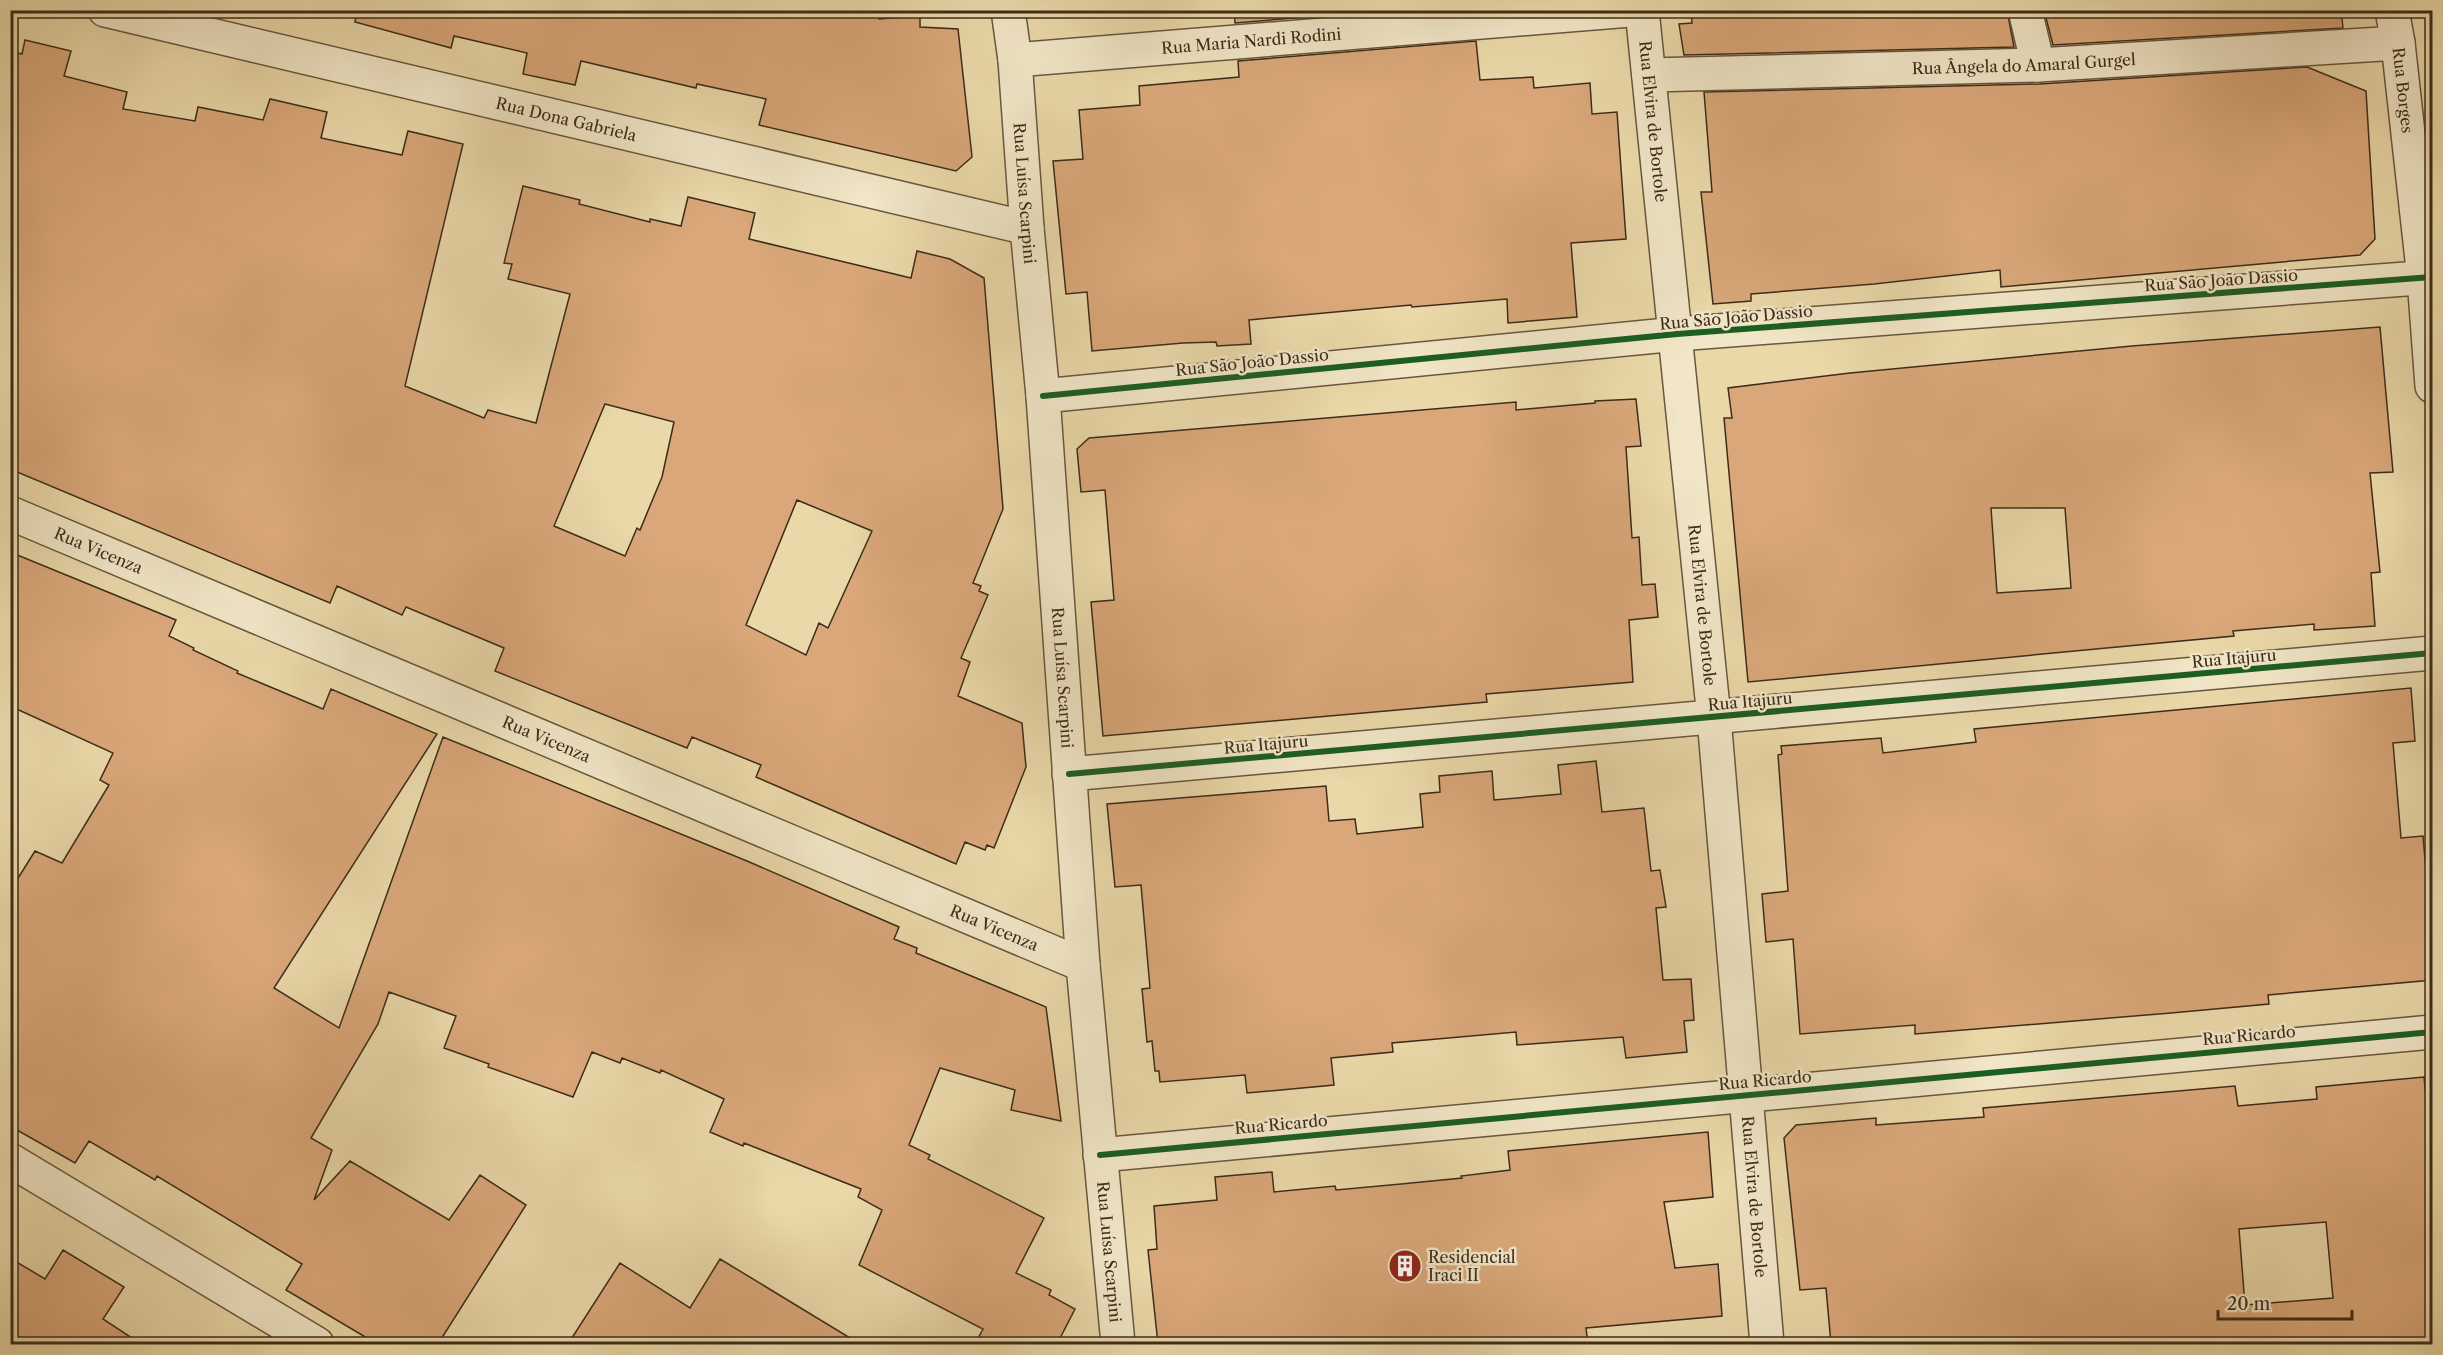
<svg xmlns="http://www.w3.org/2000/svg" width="2443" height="1355" font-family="'Libre Caslon Text',serif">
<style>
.building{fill:#d9a779;stroke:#3d2c1b;stroke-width:1.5;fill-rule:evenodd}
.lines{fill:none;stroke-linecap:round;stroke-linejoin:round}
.minor-casing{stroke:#68573e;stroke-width:36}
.tertiary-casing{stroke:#68573e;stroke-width:36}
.minor{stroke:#f1e6c7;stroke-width:33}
.tertiary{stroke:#f1e6c7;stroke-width:33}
.cycleway-casing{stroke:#f1e6c7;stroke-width:10}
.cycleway{stroke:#1b5e20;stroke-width:6}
.labels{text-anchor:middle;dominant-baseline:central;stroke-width:5;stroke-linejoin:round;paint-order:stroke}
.street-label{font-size:16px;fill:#3d2c1b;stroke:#f1e6c7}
.poi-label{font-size:16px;fill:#3d2c1b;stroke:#f1e6c7;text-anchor:start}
</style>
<rect width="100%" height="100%" fill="#ead8a9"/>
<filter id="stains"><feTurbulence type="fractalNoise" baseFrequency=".00333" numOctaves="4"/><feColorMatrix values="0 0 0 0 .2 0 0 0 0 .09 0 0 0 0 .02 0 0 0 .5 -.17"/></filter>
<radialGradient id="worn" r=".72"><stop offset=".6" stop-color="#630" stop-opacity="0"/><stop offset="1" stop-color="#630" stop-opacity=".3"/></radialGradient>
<path class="building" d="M357 10H881L879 19 920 16V27L958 29 972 157 956 171 759 125 766 99 697 84 696 88 581 61 575 85 523 74 527 53 454 36 451 48 355 22Z
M1234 10H1392L1235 23Z
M1691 10H2007L2014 47 1684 55 1679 24 1692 23Z
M2044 10H2341L2343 28 2053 45Z
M25 40 71 51 64 76 127 92 123 109 195 121 198 107 263 120 270 99 327 112 321 138 402 155 408 131 463 144 405 386 484 418 488 410 536 423 570 294 508 279 512 264 504 263 523 186 580 200 579 204 650 222V219L681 226 688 197 755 213 749 239 911 278 917 251 950 259 984 278 1003 509 973 583 981 586 979 591 988 595 961 658 970 662 958 696 1022 723 1026 767 994 848 987 845 985 850 965 842 956 864 756 777 761 765 692 737 687 748 495 671 504 648 406 607 402 615 337 586 330 603 10 469V51L22 54ZM605 404 674 422 662 477 640 530 637 528 625 556 554 526ZM797 500 872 531 828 628 819 623 806 655 746 625Z
M1476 41 1480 80 1533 77 1534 88 1590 83 1592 114 1617 112 1626 239 1571 243 1577 317 1508 323 1507 299 1412 307 1411 305 1249 320 1251 344 1217 346 1216 342 1183 343 1092 351 1087 292 1066 294 1053 161 1083 159 1079 110 1140 105 1139 86 1239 77 1238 61Z
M2307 67 2366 91 2375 239 2360 255 2001 287 2000 270 1874 284 1751 294V301L1713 304 1701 192H1712L1704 92 2039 84Z
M2380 327 2393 472 2370 473 2380 572 2371 573 2375 626 2314 630V624L2233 631 2234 636 1748 682 1724 418H1732L1728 388 1850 373 2132 346ZM1991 508H2065L2071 588 1997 593Z
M1636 399 1641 446 1626 447 1632 538 1639 537 1642 585 1655 584 1658 617 1629 620 1633 682 1486 694 1487 702 1103 736 1091 602 1114 600 1105 490 1081 492 1077 449 1089 438 1516 402V410L1595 403V401Z
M10 552 176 620 169 636 194 648 193 650 238 671 237 673 323 709 331 689 437 734 274 988 339 1028 443 737 747 861 899 927 894 939 917 948 916 953 1046 1007 1061 1121 1011 1110 1015 1090 940 1068 909 1145 930 1155 928 1159 1044 1218 1016 1273 1051 1290 1049 1295 1075 1309 1057 1344H975L983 1329 859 1265 882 1210 858 1197 861 1189 744 1143 743 1146 710 1132 724 1099 661 1070 660 1073 622 1058 620 1063 592 1052 573 1097 488 1067 489 1064 444 1048 456 1016 389 992 378 1024 311 1138 332 1150 314 1200 350 1161 449 1220 480 1175 526 1205 438 1344H377L286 1290 302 1264 157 1176 155 1180 89 1141 75 1163 10 1126V891L35 851 62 863 109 785 100 780 113 753 10 706Z
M2411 688 2415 741 2393 743 2401 838 2423 836 2433 952V980L2268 995 2269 1004 2171 1013 1915 1034V1025L1800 1034 1793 939 1766 942 1762 894 1788 891 1778 755 1782 754 1781 746 1881 738 1883 753 1976 742 1974 729Z
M1596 761 1602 812 1644 808 1651 871 1660 870 1666 907 1656 908 1663 980 1691 979 1694 1020 1684 1021 1687 1052 1626 1058 1623 1037 1517 1045 1516 1032 1392 1043 1393 1052 1331 1058 1334 1085 1247 1093 1245 1075 1160 1082 1159 1071H1155L1152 1041 1147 1042 1142 989 1150 988 1141 885 1115 887 1107 804 1326 786 1329 821 1355 819 1357 834 1423 827 1420 794 1440 792 1439 776 1492 771 1494 800 1561 794 1558 765Z
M2424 1077 2429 1129H2433V1344H1831L1826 1288 1800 1290 1784 1138 1796 1125 1876 1118V1125L1984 1117 1983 1108 2235 1086 2238 1106 2317 1099 2316 1087ZM2326 1222 2333 1298 2245 1305 2239 1229Z
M1708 1132 1713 1197 1664 1202 1675 1268 1718 1264 1722 1316 1586 1328 1588 1344H1158L1148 1250 1157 1249 1154 1206 1217 1200 1215 1177 1272 1172 1274 1192 1335 1186 1336 1190 1401 1184 1462 1178 1461 1176 1510 1170 1508 1151Z
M63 1250 124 1287 103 1319 141 1344H10V1258L45 1279Z
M720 1259 860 1344H568L620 1263 690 1308Z"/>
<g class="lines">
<defs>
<g id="minor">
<path id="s1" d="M105 10 1027 228"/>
<path id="s2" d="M1642 10 1714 718 1767 1344"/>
<path d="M2025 10 2038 65"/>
<path id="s3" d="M2392 10 2398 43 2424 278 2432 386"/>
<path id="s4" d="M1015 60 1630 10"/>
<path id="s5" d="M1649 75 2038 65 2398 43"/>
<path d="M1043 396 1677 334 2432 277"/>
<path id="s6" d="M10 513 1083 965"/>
<path d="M1069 774 2432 653"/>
<path d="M1100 1155 2432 1032"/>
<path d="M10 1160 317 1344"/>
</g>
<g id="tertiary">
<path id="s7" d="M1008 10 1015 60 1027 228 1043 396 1083 965 1118 1344"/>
</g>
</defs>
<use href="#minor" class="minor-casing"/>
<use href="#tertiary" class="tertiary-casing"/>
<use href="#minor" class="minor"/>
<use href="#tertiary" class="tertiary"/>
<defs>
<path id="cycleway" d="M1043 396 1677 334 2432 277
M1069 774 2432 653
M1100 1155 2432 1032"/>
</defs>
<use href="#cycleway" class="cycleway-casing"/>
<use href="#cycleway" class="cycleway"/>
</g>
<defs>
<symbol id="building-disc" viewBox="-11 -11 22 22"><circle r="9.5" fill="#8f2418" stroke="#f1e6c7"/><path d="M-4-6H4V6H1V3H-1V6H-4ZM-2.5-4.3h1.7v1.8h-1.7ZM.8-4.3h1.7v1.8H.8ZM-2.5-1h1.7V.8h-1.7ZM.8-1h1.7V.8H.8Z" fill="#fff"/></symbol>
</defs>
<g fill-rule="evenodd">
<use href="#building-disc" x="1386" y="1247" width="38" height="38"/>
</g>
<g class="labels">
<g class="street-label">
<text stroke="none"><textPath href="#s4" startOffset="237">Rua Maria Nardi Rodini</textPath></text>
<text stroke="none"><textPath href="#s5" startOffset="375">Rua Ângela do Amaral Gurgel</textPath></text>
<text stroke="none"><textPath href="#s3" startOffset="81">Rua Borges</textPath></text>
<text stroke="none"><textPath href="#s1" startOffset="474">Rua Dona Gabriela</textPath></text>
<text stroke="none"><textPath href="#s2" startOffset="112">Rua Elvira de Bortole</textPath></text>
<text stroke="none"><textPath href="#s7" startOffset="184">Rua Luísa Scarpini</textPath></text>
<text transform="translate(2221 280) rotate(-4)">Rua São João Dassio</text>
<text transform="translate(1736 317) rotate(-5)">Rua São João Dassio</text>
<text transform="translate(1252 362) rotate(-6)">Rua São João Dassio</text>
<text stroke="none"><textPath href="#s6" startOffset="96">Rua Vicenza</textPath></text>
<text stroke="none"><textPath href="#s2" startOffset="598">Rua Elvira de Bortole</textPath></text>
<text transform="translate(2234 658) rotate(-5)">Rua Itajuru</text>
<text stroke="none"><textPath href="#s7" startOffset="670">Rua Luísa Scarpini</textPath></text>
<text transform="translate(1750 701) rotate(-5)">Rua Itajuru</text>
<text stroke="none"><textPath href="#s6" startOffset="582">Rua Vicenza</textPath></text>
<text transform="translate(1266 744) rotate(-5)">Rua Itajuru</text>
<text stroke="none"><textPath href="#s6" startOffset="1068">Rua Vicenza</textPath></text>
<text transform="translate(2249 1035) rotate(-5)">Rua Ricardo</text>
<text transform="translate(1765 1080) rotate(-5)">Rua Ricardo</text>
<text transform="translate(1281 1124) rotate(-5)">Rua Ricardo</text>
<text stroke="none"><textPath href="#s2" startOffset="1192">Rua Elvira de Bortole</textPath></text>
<text stroke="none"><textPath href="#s7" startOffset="1246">Rua Luísa Scarpini</textPath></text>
</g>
<g class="poi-label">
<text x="1428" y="1257">Residencial<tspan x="1428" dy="18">Iraci II</tspan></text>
</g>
</g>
<rect width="2443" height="1355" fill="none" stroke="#ead8a9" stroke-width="36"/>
<rect x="12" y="12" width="2419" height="1331" fill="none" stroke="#3d2c1b" stroke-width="3"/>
<rect x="18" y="18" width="2407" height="1319" fill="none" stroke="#3d2c1b" stroke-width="1.5"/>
<path d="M2218 1310v9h134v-9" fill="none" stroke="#3d2c1b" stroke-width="3"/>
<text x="2227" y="1310" font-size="18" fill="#3d2c1b" stroke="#f1e6c7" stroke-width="4.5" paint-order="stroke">20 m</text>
<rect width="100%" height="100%" filter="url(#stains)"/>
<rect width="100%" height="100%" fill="url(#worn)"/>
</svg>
